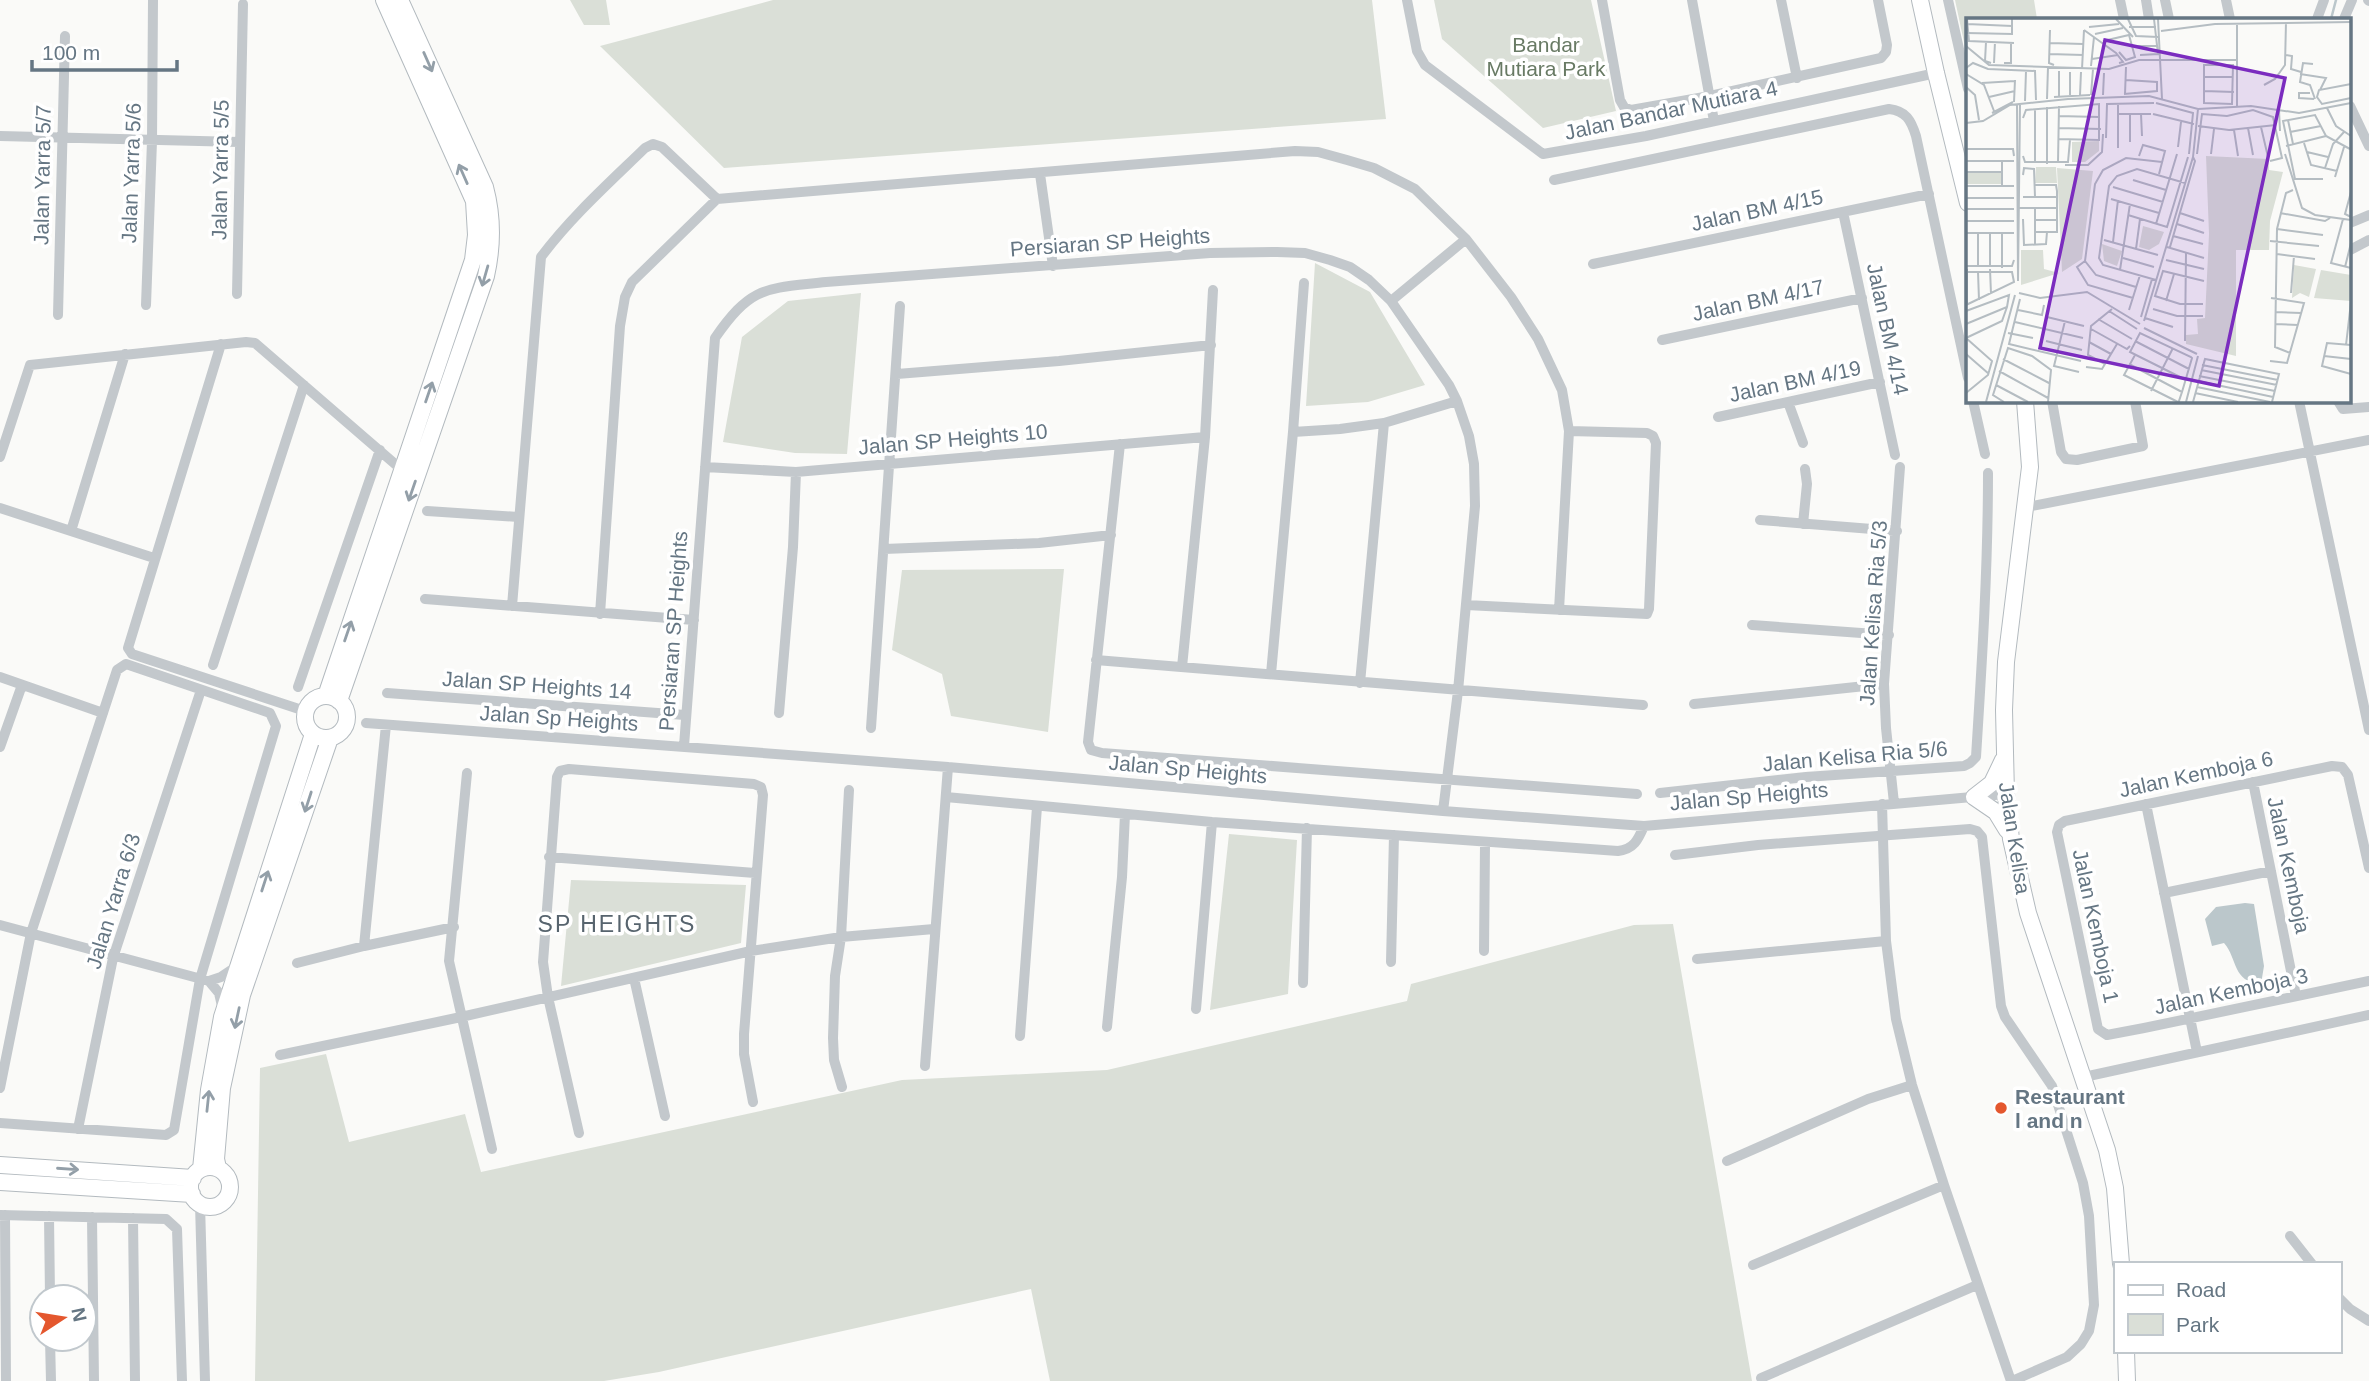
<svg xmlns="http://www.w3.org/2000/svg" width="2369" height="1381" font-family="Arial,sans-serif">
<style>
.green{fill:#dadfd7}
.water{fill:#bbc7cb}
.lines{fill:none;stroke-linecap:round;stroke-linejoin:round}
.stream{stroke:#bbc7cb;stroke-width:2.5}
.secondary-casing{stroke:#b3babf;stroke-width:18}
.street{stroke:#c3c8cc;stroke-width:10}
.secondary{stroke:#fff;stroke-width:16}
.oneway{stroke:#939fa8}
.poi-dot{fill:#e4572e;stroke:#fff;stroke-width:2.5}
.labels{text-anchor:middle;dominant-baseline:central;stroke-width:7;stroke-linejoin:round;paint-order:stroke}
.park-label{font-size:21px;fill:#687a64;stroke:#fff}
.street-label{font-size:21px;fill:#657683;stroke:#fff}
.poi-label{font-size:21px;font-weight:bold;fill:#657683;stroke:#fff;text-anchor:start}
.neighbourhood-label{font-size:23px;letter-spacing:2px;fill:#57646e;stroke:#fff}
.inset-road{fill:none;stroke:#b5bdc2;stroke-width:2}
.view{fill:#7b2cbf;fill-opacity:0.15;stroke:#7b2cbf;stroke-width:3.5}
.inset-edge{fill:none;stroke:#657683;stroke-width:3.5}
</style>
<rect width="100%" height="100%" fill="#fafaf8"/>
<path class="green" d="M570 0H606L610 25H584Z
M773 0H1372L1386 119 724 168 600 46Z
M1434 0H1591L1616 111 1543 128 1442 39Z
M1955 0H2034L2037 19H1968L1967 56Z
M1315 263 1370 292 1425 385 1368 402 1306 406Z
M861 293 847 454 795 453 723 442 742 337 788 301Z
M1064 569 1048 732 951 716 942 674 892 650 902 570Z
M1229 834 1297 840 1288 994 1210 1010Z
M571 880 746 885 741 943 561 986Z
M1673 924 1752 1381H1050L1031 1289 659 1372 604 1381H255L260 1068 326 1054 349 1142 465 1114 481 1172 902 1080 1107 1070 1407 1001 1411 984 1634 925Z"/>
<path class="water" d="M2245 903 2254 904 2264 966 2261 984C2232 982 2238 959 2224 943L2212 946 2205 919 2216 907Z"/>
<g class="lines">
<path class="stream" d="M2331 19 2336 0"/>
<defs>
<path id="secondary" d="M1920 0 1936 73 1968 203
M2025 401 2030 467 2006 662 2004 710 2006 794 2011 839 2028 913 2107 1150 2115 1188 2121 1264
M305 717a21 21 0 1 1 42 0a21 21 0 1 1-42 0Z
M326 696 473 260 476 235 474 201 384 0
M339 701 486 276C493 245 493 217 485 187L400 0
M2003 760 1992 783 1974 797 1996 812 2007 830
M0 1165 193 1178
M190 1187a20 20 0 1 1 40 0a20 20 0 1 1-40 0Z
M218 1168 216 1159 222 1088 242 995 330 738
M201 1169 209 1090 222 1017 313 734
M0 1182 192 1194
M2126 1351 2127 1381"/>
</defs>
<use href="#secondary" class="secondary-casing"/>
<path class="street" d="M1407 0 1417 51 1425 65 1543 154 1646 136 1936 73
M1602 0 1620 100 1624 107 1631 110 1710 96 1881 58 1886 52 1887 45 1878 0
M1692 0 1714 121
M1781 0 1797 78
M1948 0 1968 89
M2120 0 2124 19
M2146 0 2149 19
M2165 0 2169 19
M2226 0 2230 19
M2368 0 2369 1
M2317 19 2324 0
M2344 19 2352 0
M2350 106 2369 146
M0 136 239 142
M1040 174 1053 266
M1554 180 1889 109C1906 111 1911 120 1916 136L1968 378
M1843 212 1895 455
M2350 223 2369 215
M2350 250 2369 240
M1593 264 1929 194
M237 294 243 4
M1391 301 1466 239
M146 305 152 141 153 0
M58 315 65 36
M1662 340 1862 298
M221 344 128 648 132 654 305 711
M897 374 1059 361 1211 345
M1973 401 1985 454
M2052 401 2061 452 2066 459 2077 460 2143 446 2135 401
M2299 401 2369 730
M2338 401 2343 409 2369 407
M1788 402 1803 443
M1718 417 1880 382
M1293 432 1340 429 1384 423 1457 401
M1120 444 1088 742 1091 750 1102 753 1637 794
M0 457 30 365 246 342 255 343 402 470
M705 467 796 472 1205 437
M2027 507 2369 440
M0 508 154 558
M427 511 518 517
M1760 520 1897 531
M1803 524 1807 484 1805 469
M71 531 125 354
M884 549 1039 543 1111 535
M425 599 694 620
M1466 605 1647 614 1649 609 1656 443 1653 436 1647 433 1569 431
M512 606 541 257C571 217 609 183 645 148L653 144 662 147 717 199
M600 614 620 326 625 297 632 282 717 199 1295 151 1318 152 1347 160 1374 168 1415 189 1466 239 1511 297 1538 339 1562 390 1569 431 1559 610
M1752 625 1889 635
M1096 660 1643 705
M213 665 304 385
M1182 667 1205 437 1213 290
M1271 674 1293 432 1304 283
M0 677 103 713
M1360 683 1384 423
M298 687 380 450
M387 693 685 715
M1694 704 1884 684
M779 713 793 547 796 472
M366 723 948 767 1443 811 1644 826 2006 794
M871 728 900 306
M684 746 715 338C752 285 765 289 826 282L1210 253 1277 252 1305 253 1330 260 1350 267 1369 280 1391 301 1449 385 1457 401 1469 436 1474 464 1475 506 1458 691 1443 811
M0 747 22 685
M467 773 449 961 492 1149
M2253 782 2296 996
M1660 793 1806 777 1964 766 1970 763 1976 757C1982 662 1988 568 1988 473
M946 797 1212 822 1618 851C1634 849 1638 840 1644 826
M1894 803 1886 728 1884 684 1900 467
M1882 804 1886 941 1896 1019 1912 1085 1944 1185 2011 1381
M2146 804 2197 1052
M1675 855 1758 845 1970 829 1977 831 1982 837 2001 1006 2005 1017 2052 1086 2083 1183 2089 1216 2094 1305 2089 1331 2081 1344 2067 1357 2012 1381
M549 857 755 873
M2369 868 2348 775 2342 767 2332 766 2065 821 2059 825 2057 832 2098 1029 2107 1035 2144 1028 2369 981
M2164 893 2271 871
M0 925 209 981
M364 946 386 725
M1484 951 1485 844
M1697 959 1886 941
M1391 962 1394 835
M297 963 364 946 454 927
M634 978 665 1116
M1303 983 1307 828
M1196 1009 1212 822
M223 1010 219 993 209 981 221 977 236 967
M1107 1027 1122 877 1125 814
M1020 1036 1037 807
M280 1055 461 1017 751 951 841 937 934 929
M925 1066 948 767
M2084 1077 2369 1015
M842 1087 834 1060 833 1038 835 976 841 937 849 790
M0 1088 31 933 117 670 126 664 270 713 276 726 200 979 174 1130 166 1135 0 1123
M78 1129 113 958 201 690
M579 1133 548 997 543 962 557 777 560 771 569 769 754 784 761 787 763 795 744 1034V1054L753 1102
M1727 1161 1868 1099 1912 1085
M200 1204 205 1381
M0 1215 166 1219 177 1229 182 1381
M5 1215 6 1381
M49 1216 50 1297
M92 1217 94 1381
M133 1218 135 1381
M2290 1236 2312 1264
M1753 1265 1944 1185
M2339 1298 2350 1309 2369 1321
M50 1339 51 1381
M1761 1378 1977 1285"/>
<use href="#secondary" class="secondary"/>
</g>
<defs><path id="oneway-shaft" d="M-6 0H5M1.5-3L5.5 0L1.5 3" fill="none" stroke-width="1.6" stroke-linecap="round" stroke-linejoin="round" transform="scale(1.75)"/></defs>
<g class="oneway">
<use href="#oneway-shaft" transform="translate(428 62) rotate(66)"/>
<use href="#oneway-shaft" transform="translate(463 174) rotate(-114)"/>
<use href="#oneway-shaft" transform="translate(485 276) rotate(106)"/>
<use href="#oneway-shaft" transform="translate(429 392) rotate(-71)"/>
<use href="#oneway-shaft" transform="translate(412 491) rotate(109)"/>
<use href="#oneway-shaft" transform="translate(348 631) rotate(-71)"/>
<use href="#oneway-shaft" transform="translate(308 802) rotate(108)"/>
<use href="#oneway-shaft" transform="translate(265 881) rotate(-72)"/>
<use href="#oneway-shaft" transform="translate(237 1018) rotate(102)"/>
<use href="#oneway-shaft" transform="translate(208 1101) rotate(-84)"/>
<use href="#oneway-shaft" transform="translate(68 1169) rotate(4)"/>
</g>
<circle class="poi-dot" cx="2001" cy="1108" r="7"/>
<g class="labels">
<g class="park-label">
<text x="1546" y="44">Bandar<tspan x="1546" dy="24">Mutiara Park</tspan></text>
</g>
<g class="street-label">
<text transform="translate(1671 110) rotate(-12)">Jalan Bandar Mutiara 4</text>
<text transform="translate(220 170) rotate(-89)">Jalan Yarra 5/5</text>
<text transform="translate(131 173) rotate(-88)">Jalan Yarra 5/6</text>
<text transform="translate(42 175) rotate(-89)">Jalan Yarra 5/7</text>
<text transform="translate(1757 210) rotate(-12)">Jalan BM 4/15</text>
<text transform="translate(1110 242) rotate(-4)">Persiaran SP Heights</text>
<text transform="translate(1758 300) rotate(-12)">Jalan BM 4/17</text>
<text transform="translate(1888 329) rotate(78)">Jalan BM 4/14</text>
<text transform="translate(1795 381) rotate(-12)">Jalan BM 4/19</text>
<text transform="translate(953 439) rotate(-5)">Jalan SP Heights 10</text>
<text transform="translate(1873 613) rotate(-86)">Jalan Kelisa Ria 5/3</text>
<text transform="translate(673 631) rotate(-86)">Persiaran SP Heights</text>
<text transform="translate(537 685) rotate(4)">Jalan SP Heights 14</text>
<text transform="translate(559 718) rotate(4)">Jalan Sp Heights</text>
<text transform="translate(1855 756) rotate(-5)">Jalan Kelisa Ria 5/6</text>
<text transform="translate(1188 769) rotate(5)">Jalan Sp Heights</text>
<text transform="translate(2196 774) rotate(-12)">Jalan Kemboja 6</text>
<text transform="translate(1749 796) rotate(-5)">Jalan Sp Heights</text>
<text transform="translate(2015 838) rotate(81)">Jalan Kelisa</text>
<text transform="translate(2289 865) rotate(78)">Jalan Kemboja</text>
<text transform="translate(113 901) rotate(-73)">Jalan Yarra 6/3</text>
<text transform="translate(2096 926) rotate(78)">Jalan Kemboja 1</text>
<text transform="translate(2231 991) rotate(-12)">Jalan Kemboja 3</text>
</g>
<g class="poi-label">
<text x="2015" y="1096">Restaurant<tspan x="2015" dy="24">l and n</tspan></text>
</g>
<g class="neighbourhood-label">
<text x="617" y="924">SP HEIGHTS</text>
</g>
</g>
<g transform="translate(1966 18)">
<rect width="385" height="385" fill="#fafaf8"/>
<path d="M133 123V133L119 144H106V124ZM240 138 303 141V152L317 154 304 203 303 232H270V338L220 326V317L232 316 231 301 239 300 243 216ZM70 149H90L91 165H69ZM91 150 127 153 116 241 96 254ZM1 155H35V166H1ZM177 208 198 214 193 226 183 232 173 229ZM136 226 156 233 151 248 138 243ZM55 232H77L78 251 93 255 55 267ZM328 247 350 251 343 279 334 275 326 280ZM355 252 385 257V283L348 280Z" fill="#dadfd7"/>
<path class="inset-road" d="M1 1 3 23 48 25M150 1 167 19M162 1 170 18 192 19M192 1 196 81M271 5V89M1 6 46 8M123 9 153 6M163 9H190M84 12 83 45 88 47M118 12 150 35 157 44 153 45M195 13 249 6 385 4M1 15 46 16V1M129 16 157 10M137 23 163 17 169 39 160 42 153 34M20 24 19 43 25 45M84 25 117 26M0 28 23 47 143 51 173 42H271M170 28H192M83 36 117 37M174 37 192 36 188 1M320 37 326 38 325 51 335 54M126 41 152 37M28 45 29 24M38 45H45V25M347 46 337 45 334 64 344 67 349 81M238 47H267L266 86 238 85ZM125 48 128 19M0 50 7 45 22 51 69 53 70 82M116 51 118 12M93 53V78M0 56 18 67 28 93M334 56 360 60 354 72M238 59H267M16 65 49 63M385 66 353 72 351 79 356 86 385 80M298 67 309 61 319 47 320 4M0 69 9 77 13 102M238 73 268 74M344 75H333V80L348 81M158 76 191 73V64L160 62M159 76 160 49M104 77V54M114 77 115 54M125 77 127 51M137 77 138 55M23 79 49 73M88 79 124 77M81 81 82 49M59 83 60 53M48 84 49 62M190 85 227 95 223 136M51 86 52 263 54 86M81 89V146M361 90 370 108 385 118M69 91V144M313 92 314 113M26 95 47 84M152 96H185M164 96V124M175 96 176 118M187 96 228 106M92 98 133 99M57 100 60 92 133 86V122L92 121M322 102 327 126M0 105 17 103 44 87 102 81 183 78 232 91 285 88 333 95 385 85M232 108 263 112 310 107M295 109 302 139M92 110 135 111M282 110 287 137M268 112 272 138M324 114 355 108M140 120 141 86 188 85M338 125 345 147 371 153M320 128 360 118M212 129 215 104M152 130V85M0 131H47L48 138M341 134 362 139M231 136 236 96 261 98 287 92 307 99 316 140 304 143M245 136 248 111M319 136 336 190 349 197 385 202M57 138 59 144H102L104 122M173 138 177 127 199 133 193 156M0 143H48M92 144 93 88M99 147H122L136 134 137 116M359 150 367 126 378 114M0 154H36M57 157 58 150 68 151 69 179M369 159 378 129M328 161H357M329 161 317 103 349 97 360 118 384 131M167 162 200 172M69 167H90L91 173V214H69M0 168H48M36 168V143M147 169 197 184M385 174 379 196 385 199M57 179H91M0 180H48M145 181 193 195M52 190H91M69 190V227M0 191H48M214 195 238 203M314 195 359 203 364 200M162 197 201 209 222 139M57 201 58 227 80 226 81 214M377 201 365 245 385 250M69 202H91M0 203H48M190 206 211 136M211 206 238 215M311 211 357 217M0 215H48M12 215V248M36 215V250M207 218 237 226M138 222 192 237M304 223 353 228M147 224 152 182M201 229 238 240M204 229 229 143 227 139M170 231 174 201M311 236 349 241M157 240 188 249M200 242 238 251M119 243 111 249 122 267 167 280M0 248H46L48 242M24 248V215M379 249 385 225M1 251V287M24 251 25 276M154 252 164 186M0 254H46L48 264 0 287M12 254 13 282M190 262 137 247 133 240 143 168 151 158 171 151 219 165M170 269 130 257 119 243 129 166 137 152 160 140 196 144M53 275 74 280 121 274 174 306M325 275 328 238M54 281 43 326 115 343M200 283 208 256M237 286H214L189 278 197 253 238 263M187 291 211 298H237M52 292 76 297 78 287M163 292 174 257M0 293 43 277 41 289 0 306M143 293 171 311M309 294 335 295M81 299 118 308M175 299 186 261M179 300 207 309M132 301 166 321M99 303 88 348 113 354M178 303 227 139 232 91M49 304 117 320M309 306 332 307M178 310 231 336M125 311 161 331 164 328M42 315 67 320M0 320 26 343 22 357 0 375M0 320 36 303 41 289M80 323 116 332M169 323 223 351M219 323 220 234M123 324 145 336M380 327 385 284M385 327 361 325 356 348 385 356M324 335 309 329 311 211 320 175 327 172M0 336 23 356M169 337 158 357 212 384M358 338 385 341M37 341 83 365M304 343 321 345 338 285 305 280M139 346 122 337 125 308 146 291M163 346 216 374M236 347 312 362M120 349 136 351 151 326M235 352 311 367M33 353 82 380M233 358 309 373M232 363 307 379M30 367 62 384M231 369 304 384M185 373 207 330M229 375 272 384M20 384 49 277M38 384 27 377 42 330 66 338 85 352 82 384M213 384V383L216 374 226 340 225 339 174 315 164 334 220 362M220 384 232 338M227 384 239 341 313 356 306 384"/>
<path class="view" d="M139 22 319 60 253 368 74 330Z"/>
<rect width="385" height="385" class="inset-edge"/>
</g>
<rect x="2114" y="1262" width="228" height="91" fill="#ffffff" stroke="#c1c8cd" stroke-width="2"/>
<rect x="2128" y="1285" width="35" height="10" fill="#ffffff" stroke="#c1c8cd" stroke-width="2"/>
<text x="2176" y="1297" font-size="21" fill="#657683">Road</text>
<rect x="2128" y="1314" width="35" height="21" fill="#dadfd7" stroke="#c1c8cd" stroke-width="2"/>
<text x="2176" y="1332" font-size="21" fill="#657683">Park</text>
<g transform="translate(63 1318) rotate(78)"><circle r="33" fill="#ffffff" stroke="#c1c8cd" stroke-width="2"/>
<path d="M0-5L12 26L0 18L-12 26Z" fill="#e4572e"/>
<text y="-10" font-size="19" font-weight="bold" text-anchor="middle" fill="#657683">N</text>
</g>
<path d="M32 60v10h145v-10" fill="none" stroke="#657683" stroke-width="3.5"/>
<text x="42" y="60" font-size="21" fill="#657683" stroke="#ffffff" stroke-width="5" paint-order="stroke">100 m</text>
</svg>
